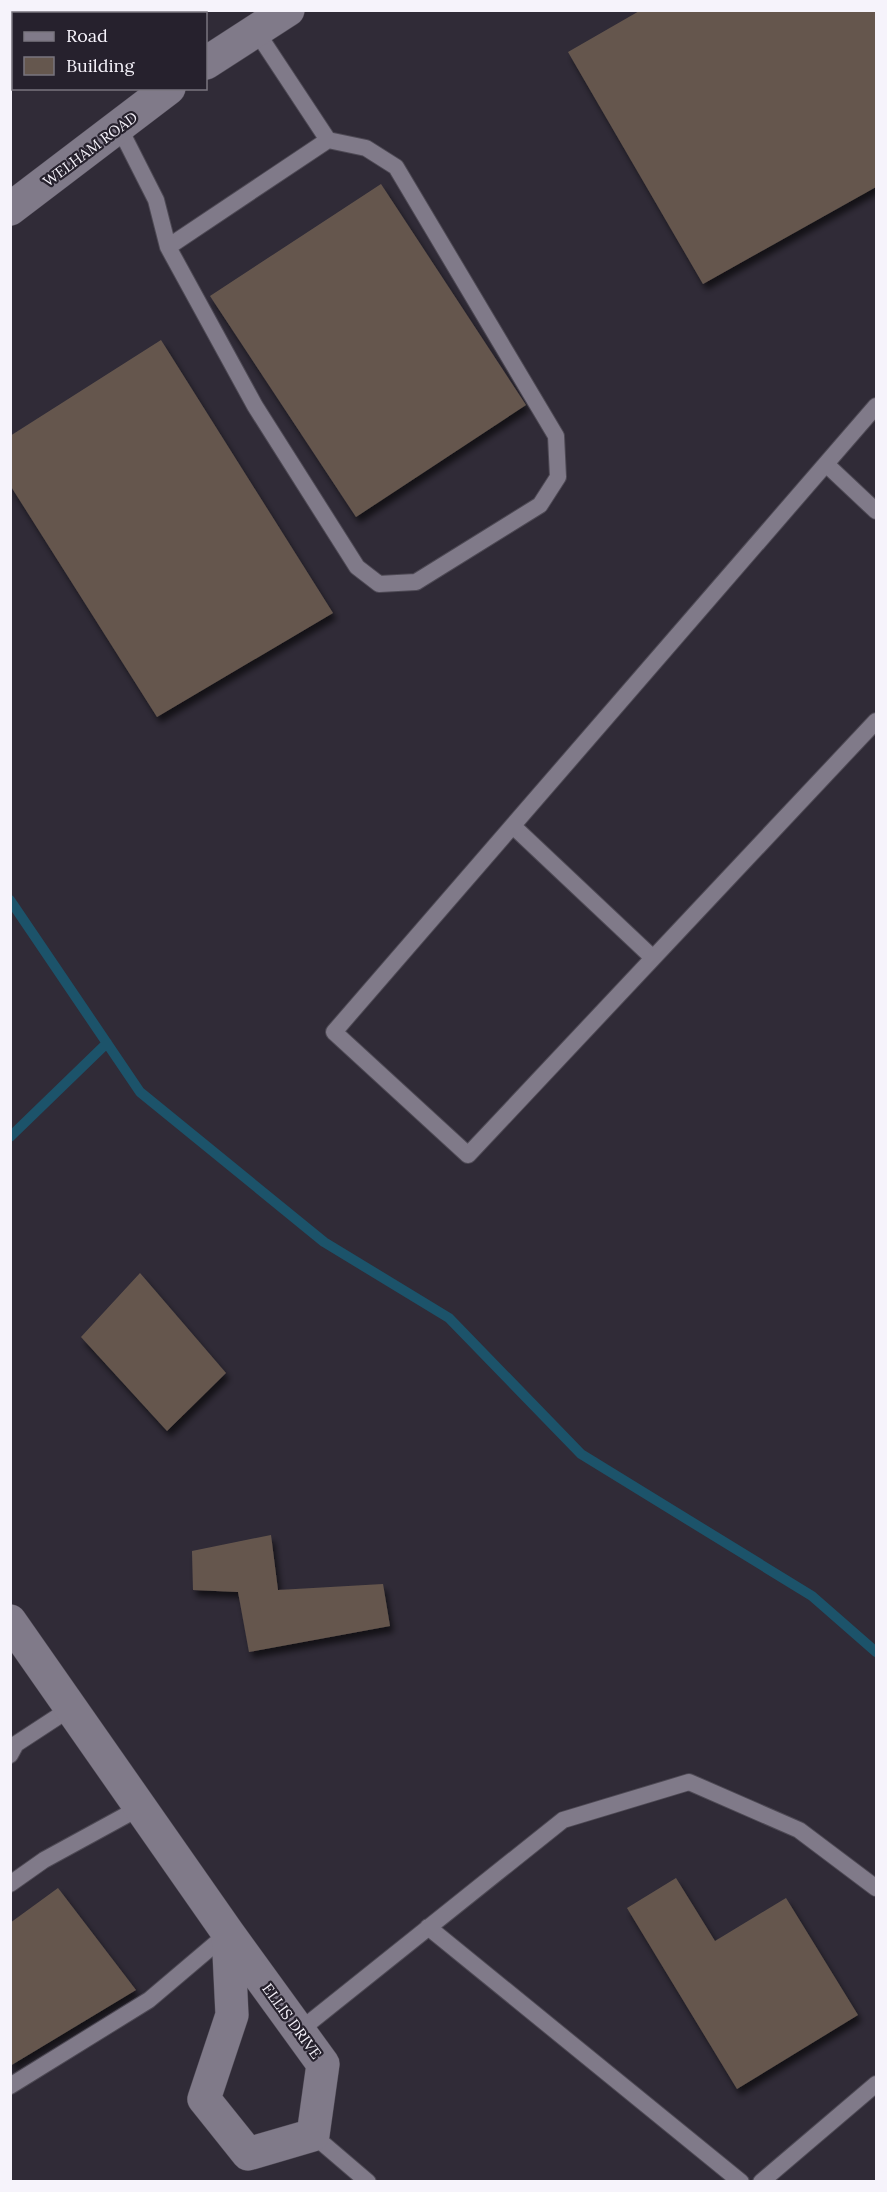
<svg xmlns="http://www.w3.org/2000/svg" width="887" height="2192" font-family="Lora,serif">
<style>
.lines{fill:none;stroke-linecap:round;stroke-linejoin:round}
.stream{stroke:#1c536a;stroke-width:10}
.building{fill:#65574e;filter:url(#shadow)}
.lane-casing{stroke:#4d4954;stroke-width:18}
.street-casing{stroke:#4d4954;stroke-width:34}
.lane{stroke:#807a89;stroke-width:16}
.street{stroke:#807a89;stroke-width:33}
.labels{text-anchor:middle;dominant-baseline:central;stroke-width:4.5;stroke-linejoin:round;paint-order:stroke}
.street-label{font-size:15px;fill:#f6f3fb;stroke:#26212d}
</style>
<defs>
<filter id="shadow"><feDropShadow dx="3.5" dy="6" stdDeviation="3" flood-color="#0009"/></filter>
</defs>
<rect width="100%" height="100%" fill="#302b37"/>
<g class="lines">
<path class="stream" d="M10 900 140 1092 324 1242 449 1318 581 1454 812 1596 876 1652
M10 1137 107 1043"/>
</g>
<path class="building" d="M641 10H876V187L703 284 568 52Z
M381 184 526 405 356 517 210 296Z
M161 340 333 613 157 717 10 485V436Z
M140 1273 226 1373 167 1431 81 1337Z
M271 1535 278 1590 383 1584 390 1626 249 1652 238 1592 193 1590 192 1551Z
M676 1878 715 1941 786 1898 858 2015 737 2089 627 1908Z
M58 1888 136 1990 10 2066V1923Z"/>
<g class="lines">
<defs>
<path id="lane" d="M102 10 104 14
M256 31 328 140
M119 127 156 200 168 247 255 406 357 567 379 584 416 582 540 505 558 477 556 436 396 167 366 148 328 140 168 247
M876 406 334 1032 468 1155 876 721
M826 464 876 511
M513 826 653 958
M10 1755 16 1744 71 1708
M10 1884 44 1860 141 1807
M428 1927 741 2182
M299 2031 563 1820 689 1782 799 1830 876 1888
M10 2086 149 2000 228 1933
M313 2135 368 2182
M761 2182 876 2084"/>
<path id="street" d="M206 63 288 10
M10 209 169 88
M10 1621 228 1933 323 2064 313 2135 248 2154 204 2099 232 2015 228 1933"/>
</defs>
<use href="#lane" class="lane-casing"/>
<use href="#street" class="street-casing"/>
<use href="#lane" class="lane"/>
<use href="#street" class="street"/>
</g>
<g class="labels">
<g class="street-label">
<text transform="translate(90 149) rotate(-37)">WELHAM ROAD</text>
<text transform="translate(292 2021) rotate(54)">ELLIS DRIVE</text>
</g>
</g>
<rect width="887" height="2192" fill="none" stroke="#f6f3fb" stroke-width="24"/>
<rect x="12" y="12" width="195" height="78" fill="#26212d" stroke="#79757f" stroke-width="1.5"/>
<rect x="24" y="32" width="30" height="9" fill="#807a89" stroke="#79757f" stroke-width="1.5"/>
<text x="66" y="42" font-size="18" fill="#f6f3fb">Road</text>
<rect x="24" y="57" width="30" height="18" fill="#65574e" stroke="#79757f" stroke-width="1.5"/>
<text x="66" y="72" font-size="18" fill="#f6f3fb">Building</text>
</svg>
